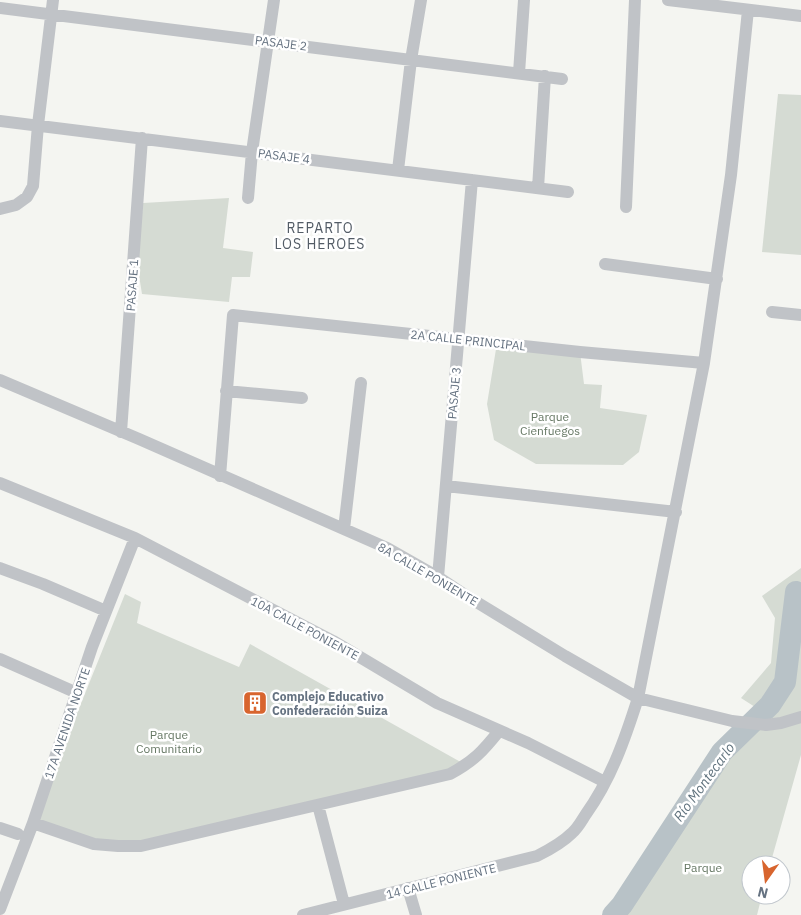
<svg xmlns="http://www.w3.org/2000/svg" width="801" height="915" font-family="'IBM Plex Sans',sans-serif">
<style>
.park{fill:#d5dbd3}
.lines{fill:none;stroke-linecap:round;stroke-linejoin:round}
.river{stroke:#b8c2c7;stroke-width:22}
.minor{stroke:#c0c3c7;stroke-width:12}
.labels{text-anchor:middle;dominant-baseline:central;stroke-width:5;stroke-linejoin:round;paint-order:stroke}
.street-label{font-size:12px;fill:#657281;stroke:#fff}
.park-label{font-size:12px;fill:#667864;stroke:#fff}
.poi-label{font-size:12px;font-weight:bold;fill:#657281;stroke:#fff;text-anchor:start}
.neighbourhood-label{font-size:14px;letter-spacing:1px;fill:#535c66;stroke:#fff}
.water-label{font-size:14px;font-style:italic;fill:#61737e;stroke:#fff}
</style>
<rect width="100%" height="100%" fill="#f4f5f1"/>
<path class="park" d="M778 94 801 95V255L762 252Z
M229 198 223 248 253 252 250 277H232L229 302 142 294 137 263 143 203Z
M497 343 580 352 584 384 602 385 600 408 647 415 639 452 623 465 536 464 494 440 487 404Z
M801 568V755L770 865H751V895H762L757 915H610L662 843 722 752 766 725 777 721 741 698 771 663 775 618 762 596Z
M125 594 141 602 137 623 239 667 250 644 466 765 141 846 94 844 33 823Z"/>
<g class="lines">
<path class="river" d="M613 915 622 905 722 752 770 705 785 682 796 592"/>
<path class="minor" d="M668 0 801 16
M0 8 562 79
M519 73 524 0
M0 121 568 192
M398 170 411 60 421 0
M538 188 545 76
M248 198 252 152 274 0
M626 207 635 0
M0 209 16 205 27 197 33 186 38 125 53 0
M605 264 717 279
M772 312 801 315
M0 380 139 439 387 548 438 577 465 595 565 656 638 698 732 721 766 725 781 723 801 717
M226 391 302 398
M121 432 142 138
M220 476 233 315 580 352 704 363
M0 483 135 538 333 641 437 703 528 743 605 782
M446 486 676 512
M344 529 361 383
M0 568 43 584 106 611
M438 577 472 180
M0 659 77 693
M318 805 344 904
M33 823 94 844 118 846H141L450 774C474 761 483 751 499 731
M0 828 18 834
M408 888 416 915
M0 909 33 823 92 647 135 538
M303 915 537 856C549 850 562 843 572 833 578 828 582 820 586 814 611 779 625 739 638 698L704 363 731 175 748 10"/>
</g>
<defs>
<symbol id="building-square" viewBox="-11 -11 22 22"><rect x="-9" y="-9" width="18" height="18" rx="4" fill="#d8652e" stroke="#fff"/><path d="M-4-6H4V6H1V3H-1V6H-4ZM-2.5-4.3h1.7v1.8h-1.7ZM.8-4.3h1.7v1.8H.8ZM-2.5-1h1.7V.8h-1.7ZM.8-1h1.7V.8H.8Z" fill="#fff"/></symbol>
</defs>
<g fill-rule="evenodd">
<use href="#building-square" x="241" y="689" width="28" height="28"/>
</g>
<g class="labels">
<g class="street-label">
<text transform="translate(281 43) rotate(7)">PASAJE 2</text>
<text transform="translate(284 156) rotate(7)">PASAJE 4</text>
<text transform="translate(132 285) rotate(-86)">PASAJE 1</text>
<text transform="translate(468 340) rotate(6)">2A CALLE PRINCIPAL</text>
<text transform="translate(454 393) rotate(-85)">PASAJE 3</text>
<text transform="translate(428 574) rotate(30)">8A CALLE PONIENTE</text>
<text transform="translate(305 628) rotate(28)">10A CALLE PONIENTE</text>
<text transform="translate(67 723) rotate(-71)">17A AVENIDA NORTE</text>
<text transform="translate(441 881) rotate(-14)">14 CALLE PONIENTE</text>
</g>
<g class="park-label">
<text x="550" y="416">Parque<tspan x="550" dy="14">Cienfuegos</tspan></text>
<text x="169" y="734">Parque<tspan x="169" dy="14">Comunitario</tspan></text>
<text x="703" y="867">Parque</text>
</g>
<g class="poi-label">
<text x="272" y="696">Complejo Educativo<tspan x="272" dy="14">Confederación Suiza</tspan></text>
</g>
<g class="neighbourhood-label">
<text x="320" y="228">REPARTO<tspan x="320" dy="16">LOS HEROES</tspan></text>
</g>
<g class="water-label">
<text transform="translate(704 782) rotate(-54)">Río Montecarlo</text>
</g>
</g>
<g transform="translate(766 880) rotate(194)"><circle r="24" fill="#ffffff" stroke="#c1c7cd"/>
<path d="M0-4L9 19L0 12L-9 19Z" fill="#d8652e"/>
<text y="-8" font-size="14" font-weight="bold" text-anchor="middle" fill="#657281">N</text>
</g>
</svg>
